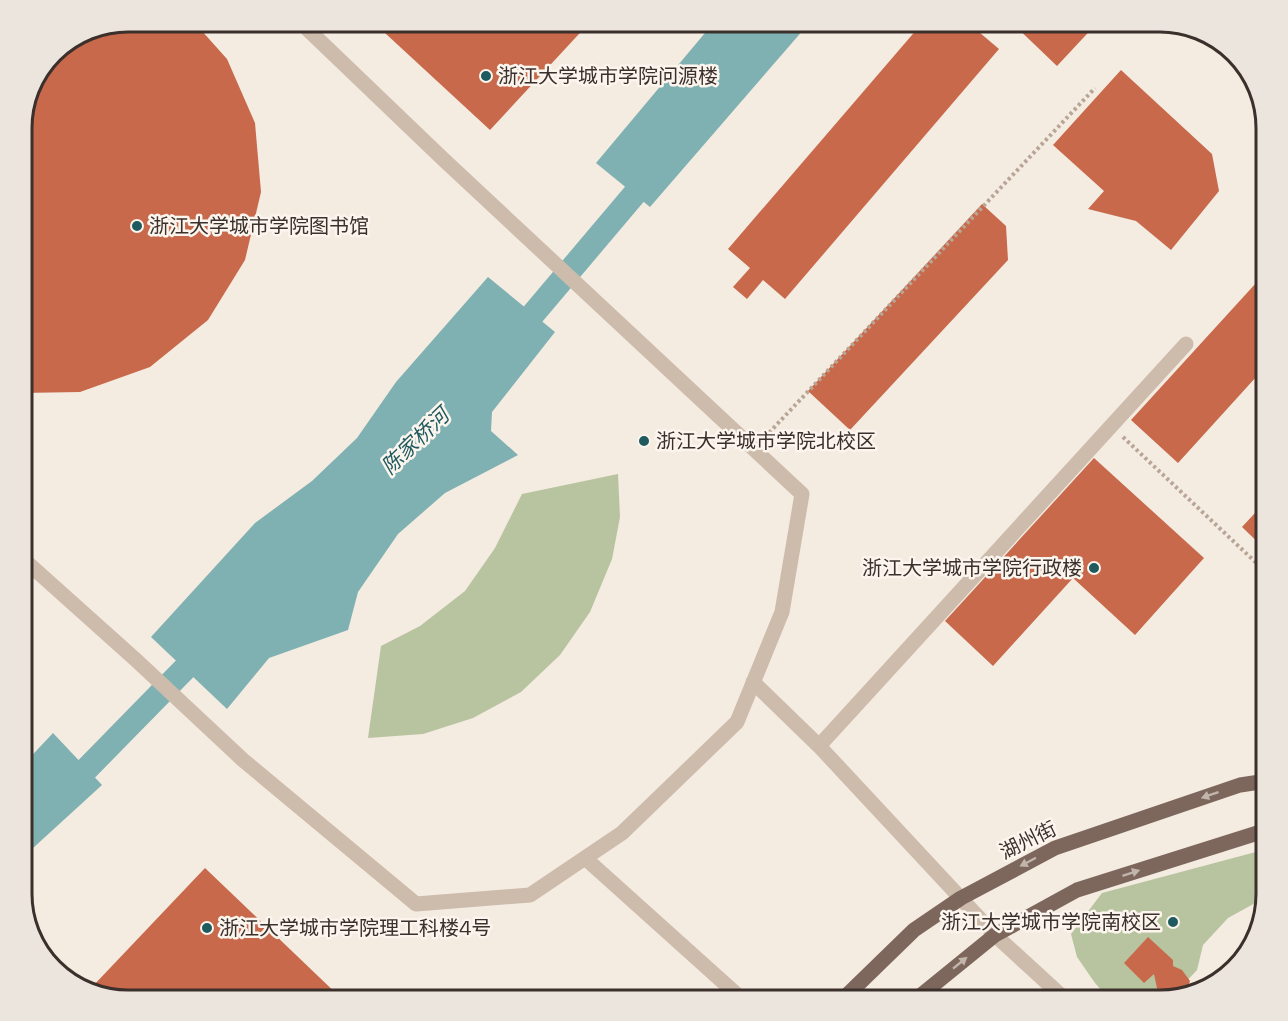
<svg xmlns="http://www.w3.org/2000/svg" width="1288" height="1021" font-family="'Space Grotesk','Noto Sans SC',sans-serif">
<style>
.green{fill:#b8c4a0}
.water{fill:#7fb0b2}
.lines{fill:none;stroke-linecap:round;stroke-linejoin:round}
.canal{stroke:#7fb0b2;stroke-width:24}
.building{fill:#c8694b}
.path{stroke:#b9a596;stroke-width:4;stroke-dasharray:3 3;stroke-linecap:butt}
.minor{stroke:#cdbbac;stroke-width:15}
.major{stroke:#7d675c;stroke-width:15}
.oneway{fill:#c2b5ac}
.poi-dot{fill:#1f5a5e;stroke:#fbf5ee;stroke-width:2}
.labels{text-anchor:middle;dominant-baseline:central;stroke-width:5;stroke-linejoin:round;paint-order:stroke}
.poi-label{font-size:20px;fill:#3b302b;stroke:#fbf5ee;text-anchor:start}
.street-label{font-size:20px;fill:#3b302b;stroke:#fbf5ee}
.water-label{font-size:21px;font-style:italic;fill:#1f5a5e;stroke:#fbf5ee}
.rim{fill:none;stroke:#3b302b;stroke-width:3}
</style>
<rect width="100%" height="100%" fill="#f4ebe1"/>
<path class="green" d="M618 474 620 517 612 559 590 612 560 655 521 692 473 718 423 734 368 738 381 646 420 626 465 591 495 548 522 494Z
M1267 849V894L1263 905 1257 902 1228 918 1203 945 1197 970 1171 998 1161 1000H1110L1095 983 1077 957 1071 934 1102 893Z"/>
<path class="water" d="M715 21H811L650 207 596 163Z
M488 277 555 332 492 412 491 431 518 455 445 493 398 534 358 592 348 630 269 658 227 709 151 637 255 523 312 481 357 438 396 382Z
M53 733 102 785 21 859V767Z"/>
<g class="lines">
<path class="canal" d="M512 339 654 171
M21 836 206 647"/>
</g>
<path class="building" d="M127 21H193L227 59 255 123 261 192 245 260 208 320 150 367 80 392 21 393V120L32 80 57 48Z
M372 21H591L490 130Z
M924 21H966L999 49 785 299 763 280 747 299 733 287 750 268 728 249Z
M1012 21H1099L1057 66 1011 22Z
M1121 70 1212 154 1219 191 1171 250 1136 221 1088 209 1104 191 1053 145Z
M982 204 1006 226 1008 260 850 430 808 391Z
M1267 271V365L1178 463 1131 420Z
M1094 458 1204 558 1135 635 1073 578 993 666 945 621Z
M1267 500V551L1242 527Z
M205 868 343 1000H127L92 987Z
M1148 937 1173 960V966L1182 970 1190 981 1185 994 1156 1000 1158 993 1154 974 1144 983 1124 963Z"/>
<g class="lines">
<path class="path" d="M765 437 1095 88
M1123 437 1267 573"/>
<path class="minor" d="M21 557 136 660 243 760 416 904 530 895 622 833 737 722 782 612 802 494 443 159 299 21
M753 682 819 746 995 935 1066 1000
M819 746 1186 344
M585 858 743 1000"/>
<path class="major" d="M842 1000 914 930 961 898 1055 848 1240 785 1267 781
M915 1000 995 935 1077 890 1267 830"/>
</g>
<defs><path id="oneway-solid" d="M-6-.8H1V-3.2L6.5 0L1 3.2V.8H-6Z" transform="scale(1.5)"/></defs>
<g class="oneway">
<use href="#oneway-solid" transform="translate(1210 795) rotate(161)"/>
<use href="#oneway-solid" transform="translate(1028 862) rotate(152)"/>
<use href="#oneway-solid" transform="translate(1131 873) rotate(-18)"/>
<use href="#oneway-solid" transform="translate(960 963) rotate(-39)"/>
</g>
<g class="poi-dot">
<circle cx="486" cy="76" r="6"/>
<circle cx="137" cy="226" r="6"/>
<circle cx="644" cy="441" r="6"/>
<circle cx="1094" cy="568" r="6"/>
<circle cx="1173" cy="922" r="6"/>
<circle cx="207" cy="928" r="6"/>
</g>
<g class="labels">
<g class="poi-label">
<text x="498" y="76">浙江大学城市学院问源楼</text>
<text x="149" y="226">浙江大学城市学院图书馆</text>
<text x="656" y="441">浙江大学城市学院北校区</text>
<text x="1082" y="568" text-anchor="end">浙江大学城市学院行政楼</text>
<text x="1161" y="922" text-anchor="end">浙江大学城市学院南校区</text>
<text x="219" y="928">浙江大学城市学院理工科楼4号</text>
</g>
<g class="street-label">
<text transform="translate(1028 840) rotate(-26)">湖州街</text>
</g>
<g class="water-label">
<text transform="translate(415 441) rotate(-44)">陈家桥河</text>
</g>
</g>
<path d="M0 0H1288V1021H0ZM128 32H1160A96 96 0 0 1 1256 128V894A96 96 0 0 1 1160 990H128A96 96 0 0 1 32 894V128A96 96 0 0 1 128 32Z" fill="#ece5de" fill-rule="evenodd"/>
<path class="rim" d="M128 32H1160A96 96 0 0 1 1256 128V894A96 96 0 0 1 1160 990H128A96 96 0 0 1 32 894V128A96 96 0 0 1 128 32Z"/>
</svg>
